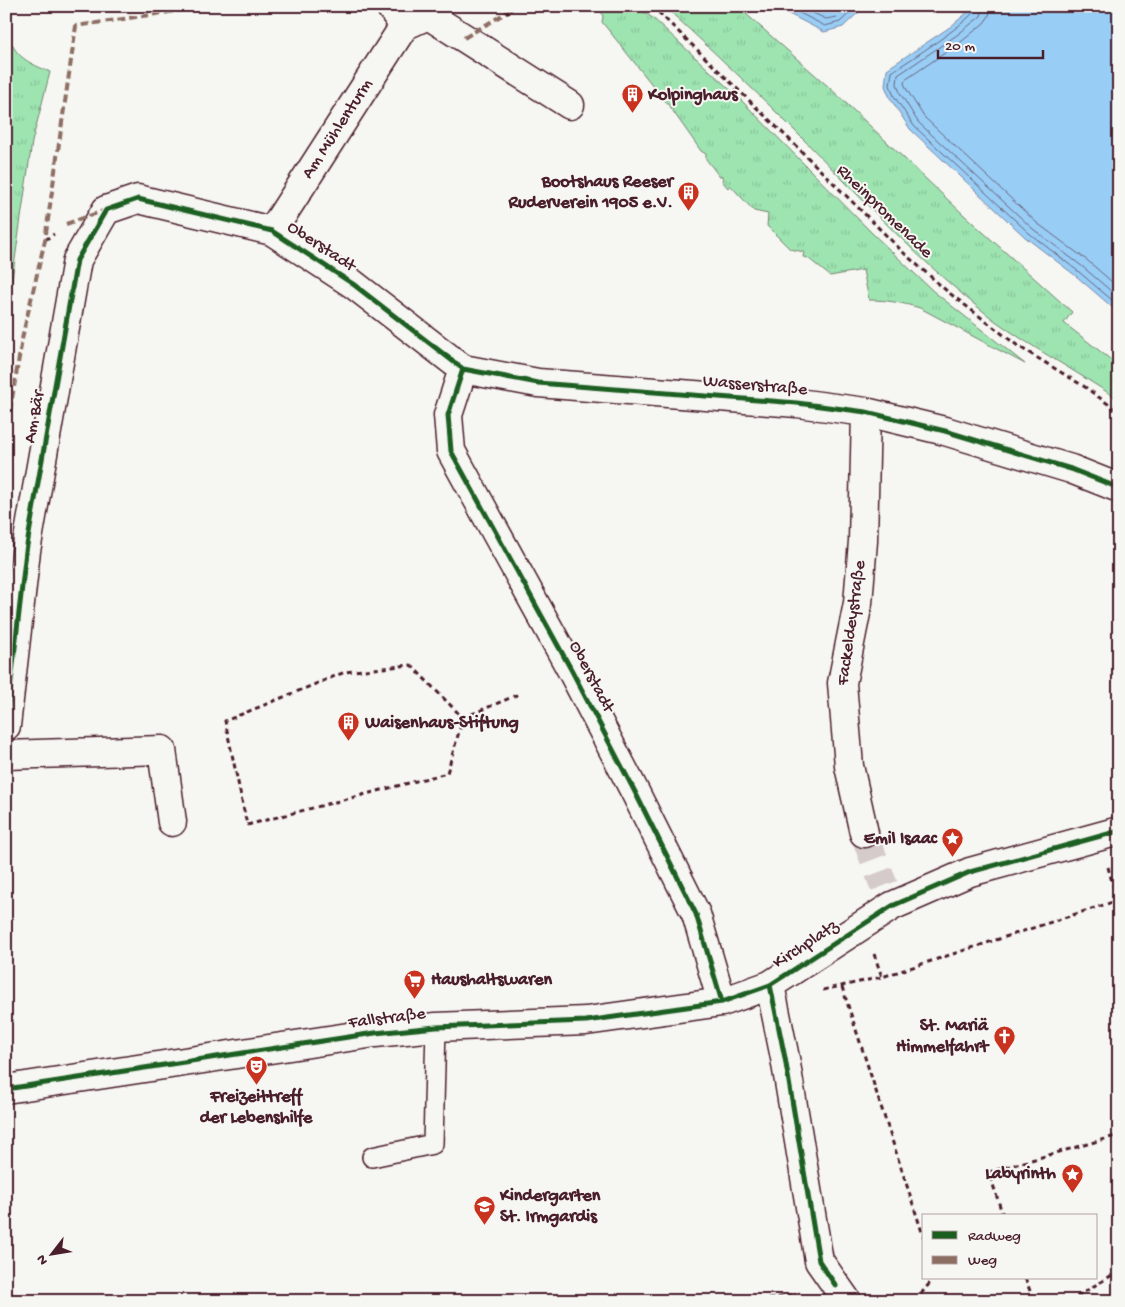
<svg xmlns="http://www.w3.org/2000/svg" width="1125" height="1307" font-family="'Gochi Hand',sans-serif">
<style>
.grass{fill:url(#grass-tufts);stroke:#74826e}
.water{fill:#98cdf6;stroke:#7987a5}
.lines{fill:none;stroke-linecap:round;stroke-linejoin:round}
.shore{stroke:#69657c;stroke-width:1}
.minor-tunnel{stroke:#d4cbca;stroke-width:28;stroke-dasharray:28 14;stroke-linecap:butt}
.service-casing{stroke:#4a1f2b;stroke-width:22}
.minor-casing{stroke:#4a1f2b;stroke-width:31}
.path{stroke:#4a1f2b;stroke-width:3;stroke-dasharray:5 4;stroke-linecap:butt}
.service{stroke:#f6f6f2;stroke-width:19}
.minor{stroke:#f6f6f2;stroke-width:28}
.quiet{stroke:#8d6e63;stroke-width:4;stroke-dasharray:8 4;stroke-linecap:butt}
.cycleway-casing{stroke:#f6f6f2;stroke-width:8}
.cycleway{stroke:#1b5e20;stroke-width:5}
.labels{text-anchor:middle;dominant-baseline:central;stroke-width:4;stroke-linejoin:round;paint-order:stroke}
.poi-label{font-size:18px;font-weight:bold;fill:#4a1f2b;stroke:#f6f6f2;text-anchor:start}
.street-label{font-size:18px;fill:#4a1f2b;stroke:#f6f6f2}
</style>
<defs>
<pattern id="grass-tufts" width="24" height="20" patternUnits="userSpaceOnUse" patternTransform="scale(1.25)"><rect width="24" height="20" fill="#9de4b1"/><path d="M3 7l-1-3M5 7V3M7 7l1-3M15 17l-1-3M17 17v-4M19 17l1-3" fill="none" stroke="#89c398"/></pattern>
</defs>
<rect width="100%" height="100%" fill="#f6f6f2"/>
<filter id="ink" filterUnits="userSpaceOnUse"><feTurbulence type="fractalNoise" baseFrequency=".02" numOctaves="2"/><feDisplacementMap in="SourceGraphic" scale="10" xChannelSelector="R" yChannelSelector="G"/><feConvolveMatrix kernelMatrix="1 2 1 2 8 2 1 2 1" color-interpolation-filters="sRGB"/></filter>
<g filter="url(#ink)">
<path class="grass" d="M600 6H635L654 19 738 97 872 233 933 291 1025 364 920 308C903 303 888 300 869 300L863 270 830 276 808 258 803 257 804 252 790 249 767 226 768 214 754 211 730 185 728 188 722 181 723 177 719 176 706 159V154L701 151 670 107 602 22 603 17Z
M664 6H737L830 88 964 215 1072 312 1064 323 1119 366V400C1078 372 1034 349 994 320 925 267 865 202 804 140 759 94 712 50 664 6Z
M6 26C12 55 24 61 50 72L32 142 11 287 6 286Z"/>
<path class="water" d="M777 6H865L843 27 824 32 787 13Z
M975 6H1119V313L1076 276 1025 237 910 129 890 98 885 86 887 69 950 27Z"/>
<g class="lines">
<path class="shore" d="M786 6 825 26 840 22 857 6
M798 6 826 19 837 17 848 6
M977 6C976 19 906 62 892 72L890 85 894 96 914 126 1029 233 1079 272 1119 306
M984 6 981 16 957 35 898 75 897 84 900 93 918 122 1033 229 1083 267 1119 298
M991 6 989 16 984 23 961 42 905 80 904 83 907 90 924 117 1037 223 1088 261 1119 288"/>
<path class="minor-tunnel" d="M864 833 884 886"/>
<defs>
<path id="service" d="M372 1157 433 1144 436 1027"/>
<path id="minor" d="M404 26 428 15 570 105
M272 231 404 26 390 6
M463 369 448 415 451 451 572 671 635 792 696 914 722 1002
M6 726 26 551 77 260 106 210 138 199 272 231 353 284 463 369 538 383 797 403 866 412 945 431 1071 469 1119 488
M6 755 162 750 172 822
M864 833 849 766 842 683 858 603 863 541 866 412
M770 985 785 1058 819 1261 847 1301
M6 1089 375 1033 436 1027 586 1021 722 1002 770 985 892 906 970 872 1119 831"/>
</defs>
<use href="#service" class="service-casing"/>
<use href="#minor" class="minor-casing"/>
<path class="path" d="M542 6 556 9
M652 6 792 142 906 255 948 292 1018 346 1085 387 1119 412
M45 240 54 234
M411 665 463 718 447 773 247 825 225 721 345 672Z
M463 718 519 694
M1108 867 1117 900
M874 954 882 977
M842 987 924 1238
M823 990 882 977 1119 900
M1003 1216 989 1172 1119 1135
M1025 1278 1034 1301
M760 1301 801 1293
M915 1301 934 1278
M1069 1301 1119 1271"/>
<use href="#service" class="service"/>
<use href="#minor" class="minor"/>
<path class="quiet" d="M464 38 517 6
M66 224 106 210
M6 434 23 334 45 240 76 26 210 6"/>
<defs>
<path id="cycleway" d="M463 369 448 415 451 451 572 671 635 792 696 914 722 1002
M6 726 26 551 77 260 106 210 138 199 272 231 353 284 463 369 538 383 797 403 866 412 945 431 1071 469 1119 488
M770 985 785 1058 819 1261 836 1286
M6 1089 375 1033 436 1027 586 1021 722 1002 770 985 892 906 970 872 1119 831"/>
</defs>
<use href="#cycleway" class="cycleway-casing"/>
<use href="#cycleway" class="cycleway"/>
</g>
</g>
<defs>
<symbol id="building-pin" viewBox="-11 -11 22 30"><path d="M0 17L-7.5 6A9.5 9.5 0 1 1 7.5 6Z" fill="#c8321e" stroke="#f6f6f2"/><path d="M-4-6H4V6H1V3H-1V6H-4ZM-2.5-4.3h1.7v1.8h-1.7ZM.8-4.3h1.7v1.8H.8ZM-2.5-1h1.7V.8h-1.7ZM.8-1h1.7V.8H.8Z" fill="#fff"/></symbol>
<symbol id="sight-pin" viewBox="-11 -11 22 30"><path d="M0 17L-7.5 6A9.5 9.5 0 1 1 7.5 6Z" fill="#c8321e" stroke="#f6f6f2"/><path d="M0-6L1.8-2.2L6-1.7L2.9 1.2L3.7 5.4L0 3.3L-3.7 5.4L-2.9 1.2L-6-1.7L-1.8-2.2Z" fill="#fff"/></symbol>
<symbol id="supermarket-pin" viewBox="-11 -11 22 30"><path d="M0 17L-7.5 6A9.5 9.5 0 1 1 7.5 6Z" fill="#c8321e" stroke="#f6f6f2"/><path d="M-6-5.5h2.5l.6 2H6L4.5 2H-2.5L-4.4-4H-6ZM-1.5 3.2a1.3 1.3 0 1 0 .1 0ZM3 3.2a1.3 1.3 0 1 0 .1 0Z" fill="#fff"/></symbol>
<symbol id="church-pin" viewBox="-11 -11 22 30"><path d="M0 17L-7.5 6A9.5 9.5 0 1 1 7.5 6Z" fill="#c8321e" stroke="#f6f6f2"/><path d="M-1.2-6h2.4v3.5h3.3v2.4h-3.3V6h-2.4V-.1h-3.3v-2.4h3.3Z" fill="#fff"/></symbol>
<symbol id="theatre-pin" viewBox="-11 -11 22 30"><path d="M0 17L-7.5 6A9.5 9.5 0 1 1 7.5 6Z" fill="#c8321e" stroke="#f6f6f2"/><path d="M-5-5.5Q0-4 5-5.5V0Q5 5 0 6Q-5 5-5 0ZM-3.3-2.5H-1v1.5H-3.3ZM1-2.5H3.3v1.5H1ZM-2.8 1Q0 5.5 2.8 1Z" fill="#fff"/></symbol>
<symbol id="school-pin" viewBox="-11 -11 22 30"><path d="M0 17L-7.5 6A9.5 9.5 0 1 1 7.5 6Z" fill="#c8321e" stroke="#f6f6f2"/><path d="M0-5L7-2L0 1L-7-2ZM-4 1L0 2.5L4 1V4Q0 6-4 4Z" fill="#fff"/></symbol>
</defs>
<g fill-rule="evenodd">
<use href="#building-pin" x="620" y="82" width="25" height="34"/>
<use href="#building-pin" x="676" y="180" width="25" height="34"/>
<use href="#building-pin" x="336" y="710" width="25" height="34"/>
<use href="#sight-pin" x="940" y="826" width="25" height="34"/>
<use href="#supermarket-pin" x="402" y="968" width="25" height="34"/>
<use href="#church-pin" x="992" y="1024" width="25" height="34"/>
<use href="#theatre-pin" x="244" y="1054" width="25" height="34"/>
<use href="#sight-pin" x="1060" y="1162" width="25" height="34"/>
<use href="#school-pin" x="472" y="1194" width="25" height="34"/>
</g>
<g class="labels">
<g class="poi-label">
<text x="648" y="95">Kolpinghaus</text>
<text x="673" y="182" text-anchor="end">Bootshaus Reeser<tspan x="673" dy="21">Ruderverein 1905 e.V.</tspan></text>
<text x="365" y="723">Waisenhaus-Stiftung</text>
<text x="937" y="839" text-anchor="end">Emil Isaac</text>
<text x="431" y="980">Haushaltswaren</text>
<text x="988" y="1026" text-anchor="end">St. Mariä<tspan x="988" dy="21">Himmelfahrt</tspan></text>
<text x="256" y="1097" text-anchor="middle">Freizeittreff<tspan x="256" dy="21">der Lebenshilfe</tspan></text>
<text x="1056" y="1174" text-anchor="end">Labyrinth</text>
<text x="500" y="1196">Kindergarten<tspan x="500" dy="21">St. Irmgardis</tspan></text>
</g>
<g class="street-label">
<text transform="translate(338 129) rotate(-57)">Am Mühlenturm</text>
<text transform="translate(884 212) rotate(44)">Rheinpromenade</text>
<text transform="translate(321 247) rotate(33)">Oberstadt</text>
<text transform="translate(755 386) rotate(5)">Wasserstraße</text>
<text transform="translate(35 417) rotate(-80)">Am Bär</text>
<text transform="translate(852 623) rotate(-82)">Fackeldeystraße</text>
<text transform="translate(591 677) rotate(62)">Oberstadt</text>
<text transform="translate(806 945) rotate(-33)">Kirchplatz</text>
<text transform="translate(387 1019) rotate(-7)">Fallstraße</text>
</g>
</g>
<rect width="1125" height="1307" fill="none" stroke="#f6f6f2" stroke-width="25"/>
<rect x="12" y="12" width="1100" height="1282" fill="none" stroke="#4a1f2b" stroke-width="2" filter="url(#ink)"/>
<rect x="922" y="1214" width="175" height="65" fill="#f6f6f2" stroke="#b1a0a2"/>
<rect x="932" y="1231" width="25" height="8" fill="#1b5e20" stroke="#b1a0a2"/>
<text x="968" y="1240" font-size="15" fill="#4a1f2b">Radweg</text>
<rect x="932" y="1256" width="25" height="8" fill="#8d6e63" stroke="#b1a0a2"/>
<text x="968" y="1264" font-size="15" fill="#4a1f2b">Weg</text>
<g transform="translate(52 1254) rotate(239)" stroke="#f6f6f2" stroke-width="4" paint-order="stroke">
<path d="M0-4L9 19L0 12L-9 19Z" fill="#4a1f2b"/>
<text y="-8" font-size="14" font-weight="bold" text-anchor="middle" fill="#4a1f2b">N</text>
</g>
<path d="M938 50v8h105v-8" fill="none" stroke="#4a1f2b" stroke-width="2.5"/>
<text x="945" y="50" font-size="15" fill="#4a1f2b" stroke="#f6f6f2" stroke-width="4" paint-order="stroke">20 m</text>
</svg>
